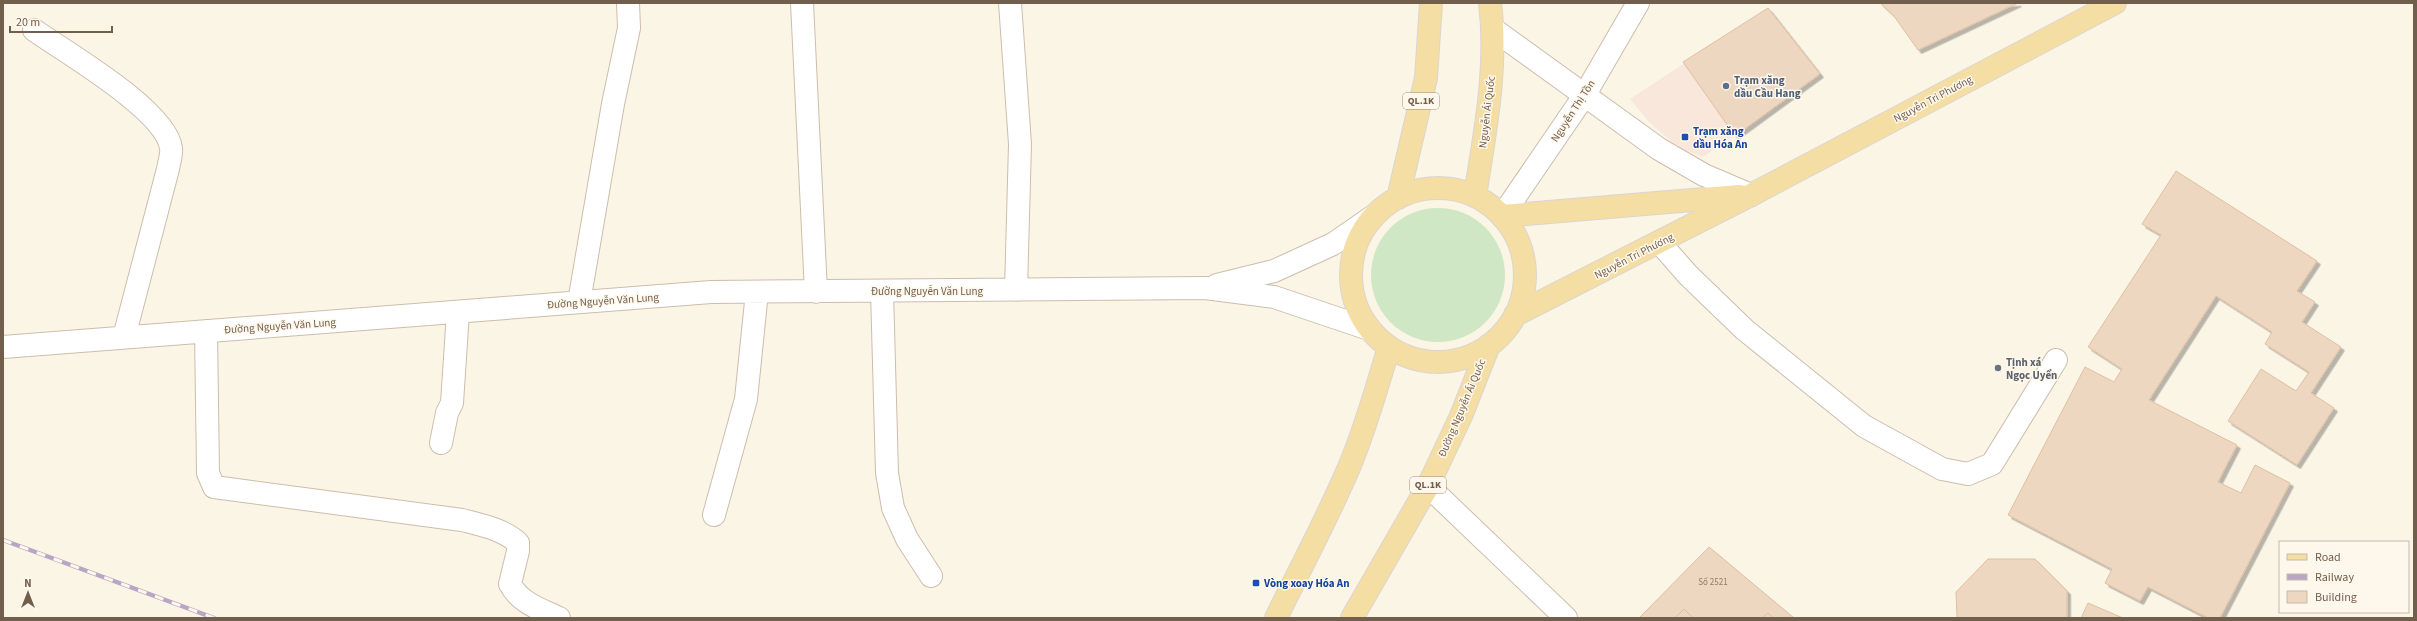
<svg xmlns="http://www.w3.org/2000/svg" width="2417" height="621" font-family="'Source Sans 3',sans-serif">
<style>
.commercial{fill:#fae7db}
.green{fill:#d0e7c6}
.building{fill:#eed7c0;stroke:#e0bfa1;filter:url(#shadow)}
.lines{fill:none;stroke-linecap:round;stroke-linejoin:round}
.minor-casing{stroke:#ccbdad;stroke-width:24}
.major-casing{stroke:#dad5d1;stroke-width:24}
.minor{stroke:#fff;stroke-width:22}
.major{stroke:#f5dea4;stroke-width:22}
.rail-casing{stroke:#b9a5c4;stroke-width:4.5}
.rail{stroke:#fef8ec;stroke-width:3;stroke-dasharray:9;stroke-linecap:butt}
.service-dot{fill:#5c6f8a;stroke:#fef8ec;stroke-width:1.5}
.transit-dot{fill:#1a4fb4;stroke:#fef8ec;stroke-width:1.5}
.worship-dot{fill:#6b7280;stroke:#fef8ec;stroke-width:1.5}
.labels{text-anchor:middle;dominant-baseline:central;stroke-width:3;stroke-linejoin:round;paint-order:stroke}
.number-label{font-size:9px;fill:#917c6a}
.shield{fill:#fef8ec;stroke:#9c8c7d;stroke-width:1}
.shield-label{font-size:10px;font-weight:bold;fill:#725e4d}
.service-label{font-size:11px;font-weight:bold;fill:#4e5e75;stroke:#fef8ec;text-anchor:start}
.street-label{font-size:11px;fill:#725e4d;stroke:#fef8ec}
.transit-label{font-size:11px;font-weight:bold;fill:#164399;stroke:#fef8ec;text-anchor:start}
.worship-label{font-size:11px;font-weight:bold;fill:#5b616d;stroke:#fef8ec;text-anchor:start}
</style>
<defs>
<filter id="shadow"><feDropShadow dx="3.5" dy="3.5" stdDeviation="0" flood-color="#0004"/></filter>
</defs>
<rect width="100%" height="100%" fill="#fbf5e6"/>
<path class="commercial" d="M1768 8 1820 74 1703 157 1687 151 1672 142 1649 122 1630 99Z"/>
<path class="green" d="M1371 275a67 67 0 1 1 134 0a67 67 0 1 1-134 0Z"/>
<path class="building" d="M1880 3H2018L1918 50 1894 16Z
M1768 8 1820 74 1735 136 1683 62Z
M2176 171 2317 261 2297 291 2315 302 2302 322 2341 347 2311 393 2334 408 2297 465 2228 421 2261 369 2296 391 2309 372 2265 344 2272 332 2216 296 2149 400 2237 445 2218 482 2241 493 2255 465 2290 483 2220 618H2208L2148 587 2140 601 2105 583 2112 569 2008 515 2085 367 2114 382 2122 369 2088 347 2161 235 2142 224Z
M1709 547 1794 618H1639Z
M1988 559H2035L2067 591V618H1957L1956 592Z
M2088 603 2123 618H2081Z
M1684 609 1693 618H1675Z
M1768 613 1773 618H1762Z"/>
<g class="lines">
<defs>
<path id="minor" d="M802 3 816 292
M1010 3 1020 144 1016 290
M1493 29 1659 149 1704 175 1751 195
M34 30C65 52 166 110 171 148 172 154 169 163 168 169L124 337
M1502 216 1584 96 1638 3
M1660 243 1688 275 1745 330 1864 426 1942 469 1968 474 1992 464 2056 360
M1217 285 1274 271 1333 244 1372 217
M882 291 887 473 893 508 907 539 931 576
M579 302 613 104 629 28 628 3
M206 331 208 473 214 487 462 520C481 525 503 529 518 543V551L510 584C520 603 540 609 559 618
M3 347 711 292 1205 288 1274 297 1369 329
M441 443 447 413 452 403 458 312
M1428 486 1566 618
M714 515 746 399 757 292"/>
<path id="major" d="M1351 275a87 87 0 1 1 174 0a87 87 0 1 1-174 0Z
M1475 196C1485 132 1498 68 1490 3
M1398 198 1426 78 1431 3
M1502 216 1740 196
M1515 315 1751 195 2115 3
M1276 618C1301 567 1328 517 1350 465 1366 427 1377 387 1389 347
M1352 618 1428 486 1461 416 1489 345"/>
</defs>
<use href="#minor" class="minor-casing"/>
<use href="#major" class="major-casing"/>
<use href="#minor" class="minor"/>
<use href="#major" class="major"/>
<defs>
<path id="rail" d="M3 540 214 618"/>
</defs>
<use href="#rail" class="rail-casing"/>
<use href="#rail" class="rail"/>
</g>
<circle class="service-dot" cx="1726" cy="86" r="4"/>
<g class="transit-dot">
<rect x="1681" y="133" width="8" height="8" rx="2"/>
<rect x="1252" y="579" width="8" height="8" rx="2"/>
</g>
<circle class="worship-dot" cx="1998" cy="368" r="4"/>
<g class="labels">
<g class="number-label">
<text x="1713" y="582">Số 2521</text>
</g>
<g class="shield">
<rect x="1403" y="93" width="36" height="16" rx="3"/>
<rect x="1410" y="477" width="36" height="16" rx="3"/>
</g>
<g class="shield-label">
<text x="1421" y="101">QL.1K</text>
<text x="1428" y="485">QL.1K</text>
</g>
<g class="service-label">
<text x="1734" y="80">Trạm xăng<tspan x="1734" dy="13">dầu Cầu Hang</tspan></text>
</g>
<g class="street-label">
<text transform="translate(1933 99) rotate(-28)">Nguyễn Tri Phương</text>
<text transform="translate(1573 111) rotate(-57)">Nguyễn Thị Tồn</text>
<text transform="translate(1487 112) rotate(-83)">Nguyễn Ái Quốc</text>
<text transform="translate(1634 256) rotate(-27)">Nguyễn Tri Phương</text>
<text x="927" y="291">Đường Nguyễn Văn Lung</text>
<text transform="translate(603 301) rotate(-4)">Đường Nguyễn Văn Lung</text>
<text transform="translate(280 326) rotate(-4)">Đường Nguyễn Văn Lung</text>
<text transform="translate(1462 408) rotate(-67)">Đường Nguyễn Ái Quốc</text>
</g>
<g class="transit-label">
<text x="1693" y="131">Trạm xăng<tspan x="1693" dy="13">dầu Hóa An</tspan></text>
<text x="1264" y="583">Vòng xoay Hóa An</text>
</g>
<g class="worship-label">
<text x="2006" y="362">Tịnh xá<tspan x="2006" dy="13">Ngọc Uyển</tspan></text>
</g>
</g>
<rect width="2417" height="621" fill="none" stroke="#725e4d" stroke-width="8"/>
<rect x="2279" y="541" width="130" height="72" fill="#fef8ec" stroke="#c6baac"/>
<rect x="2287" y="554" width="20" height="6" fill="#f5dea4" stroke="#c6baac"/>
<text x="2315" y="561" font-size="12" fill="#725e4d">Road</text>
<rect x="2287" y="574" width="20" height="6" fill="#b9a5c4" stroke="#c6baac"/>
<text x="2315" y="581" font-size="12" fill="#725e4d">Railway</text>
<rect x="2287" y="591" width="20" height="12" fill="#eed7c0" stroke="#c6baac"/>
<text x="2315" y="601" font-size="12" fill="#725e4d">Building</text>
<g transform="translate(28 593)" stroke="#fef8ec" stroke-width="3" paint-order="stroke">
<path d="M0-3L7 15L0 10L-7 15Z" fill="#725e4d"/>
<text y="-6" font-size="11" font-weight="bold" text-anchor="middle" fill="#725e4d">N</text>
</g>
<path d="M10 26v6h102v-6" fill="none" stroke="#725e4d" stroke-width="2"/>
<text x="16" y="26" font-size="12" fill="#725e4d" stroke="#fef8ec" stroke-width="3" paint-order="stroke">20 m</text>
</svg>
